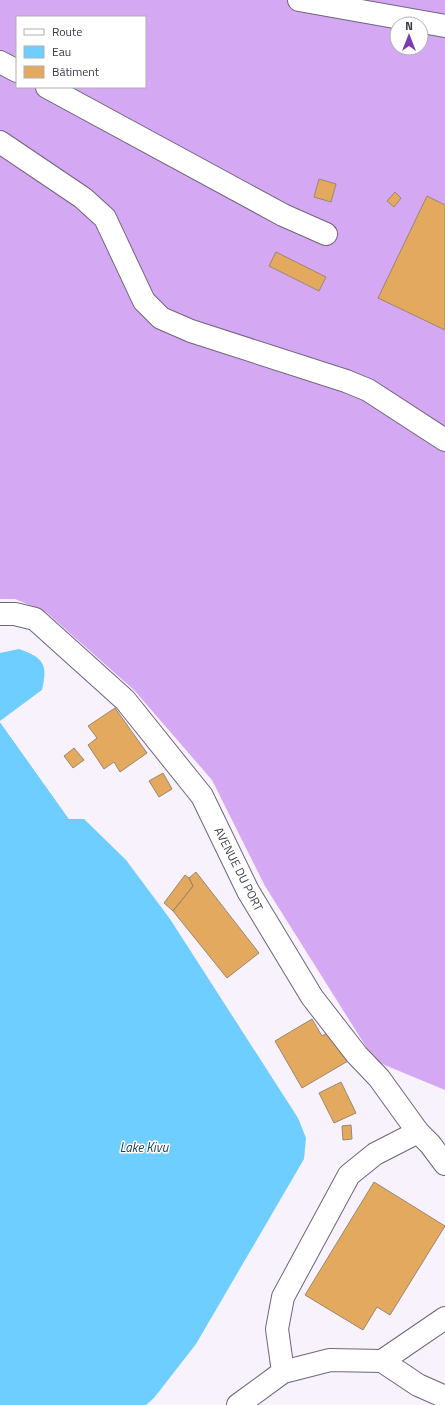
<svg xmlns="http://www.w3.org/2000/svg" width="445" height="1405" font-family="'Titillium Web',sans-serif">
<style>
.forest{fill:#d4a8f3;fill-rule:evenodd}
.water{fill:#6dceff}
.pier{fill:#f8f2fd}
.building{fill:#e3a95e;stroke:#9b8770}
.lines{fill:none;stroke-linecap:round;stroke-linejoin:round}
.minor-casing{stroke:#71647b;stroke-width:24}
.minor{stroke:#fff;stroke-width:22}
.labels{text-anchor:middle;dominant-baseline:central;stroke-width:3;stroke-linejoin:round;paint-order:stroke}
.street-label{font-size:12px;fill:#3b3540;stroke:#fff}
.water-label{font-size:13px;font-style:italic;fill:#184256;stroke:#fff}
</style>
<rect width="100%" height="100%" fill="#f8f2fd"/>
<path class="forest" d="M0 0H445V1090L375 1061 265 886 212 780 134 690 46 612 15 599H0ZM17 17H145V87H17ZM397 24H421V48H397Z"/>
<path class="water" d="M19 649C44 658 48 664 42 690L0 721V653Z
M0 722 69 819H84L126 860 170 919 298 1118 306 1138 304 1159 196 1344 154 1398 146 1405H0Z"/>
<path class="pier" d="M42 690 43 692 2 722 72 817 69 819 0 722Z"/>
<path class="building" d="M319 179 336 184 331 202 314 197Z
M395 192 401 198 394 207 387 201Z
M427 196 445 205V330L378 298Z
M276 252 326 277 319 291 269 266Z
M115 708 147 753 120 772 114 762 104 769 88 745 97 738 88 726Z
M74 748 84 760 73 768 64 756Z
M163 773 172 789 159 797 149 781Z
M196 872 259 953 227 978 173 911 193 886 189 878Z
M185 875 189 878 193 886 173 911 164 903Z
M312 1019 322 1036 330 1031 348 1061 302 1088 275 1041Z
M341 1082 356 1113 334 1123 319 1093Z
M351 1125 352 1139 343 1140 342 1126Z
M374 1182 445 1226 390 1315 377 1307 363 1330 305 1295Z"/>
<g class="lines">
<defs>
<path id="minor" d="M299 0 445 26
M0 62 17 71
M47 87 283 215 326 234
M0 142 83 198 105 218 144 301 161 318 191 331 346 381 368 390 445 440
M0 614H15L35 619 125 700 202 796 248 891 312 997 357 1055 379 1078 418 1132 430 1144 445 1164
M382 1361 418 1385 445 1397
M283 1372 277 1329 283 1297 349 1175 375 1154 418 1132
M238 1405 283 1372 330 1360 382 1361 445 1318"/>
</defs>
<use href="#minor" class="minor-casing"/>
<use href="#minor" class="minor"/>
</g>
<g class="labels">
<g class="street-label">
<text transform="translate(239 869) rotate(63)">AVENUE DU PORT</text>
</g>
<g class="water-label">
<text x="144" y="1147">Lake Kivu</text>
</g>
</g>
<rect x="16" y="16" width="130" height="72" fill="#ffffff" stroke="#b1aeb3"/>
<rect x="24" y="29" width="20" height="6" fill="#ffffff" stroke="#b1aeb3"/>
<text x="52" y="36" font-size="12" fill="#3b3540">Route</text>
<rect x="24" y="46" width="20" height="12" fill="#6dceff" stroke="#b1aeb3"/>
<text x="52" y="56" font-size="12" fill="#3b3540">Eau</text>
<rect x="24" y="66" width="20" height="12" fill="#e3a95e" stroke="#b1aeb3"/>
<text x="52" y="76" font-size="12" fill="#3b3540">Bâtiment</text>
<g transform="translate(409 36)"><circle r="19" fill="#ffffff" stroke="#b1aeb3"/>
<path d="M0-3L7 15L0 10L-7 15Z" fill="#7d3cb1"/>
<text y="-6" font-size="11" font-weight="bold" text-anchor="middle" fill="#3b3540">N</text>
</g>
</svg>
